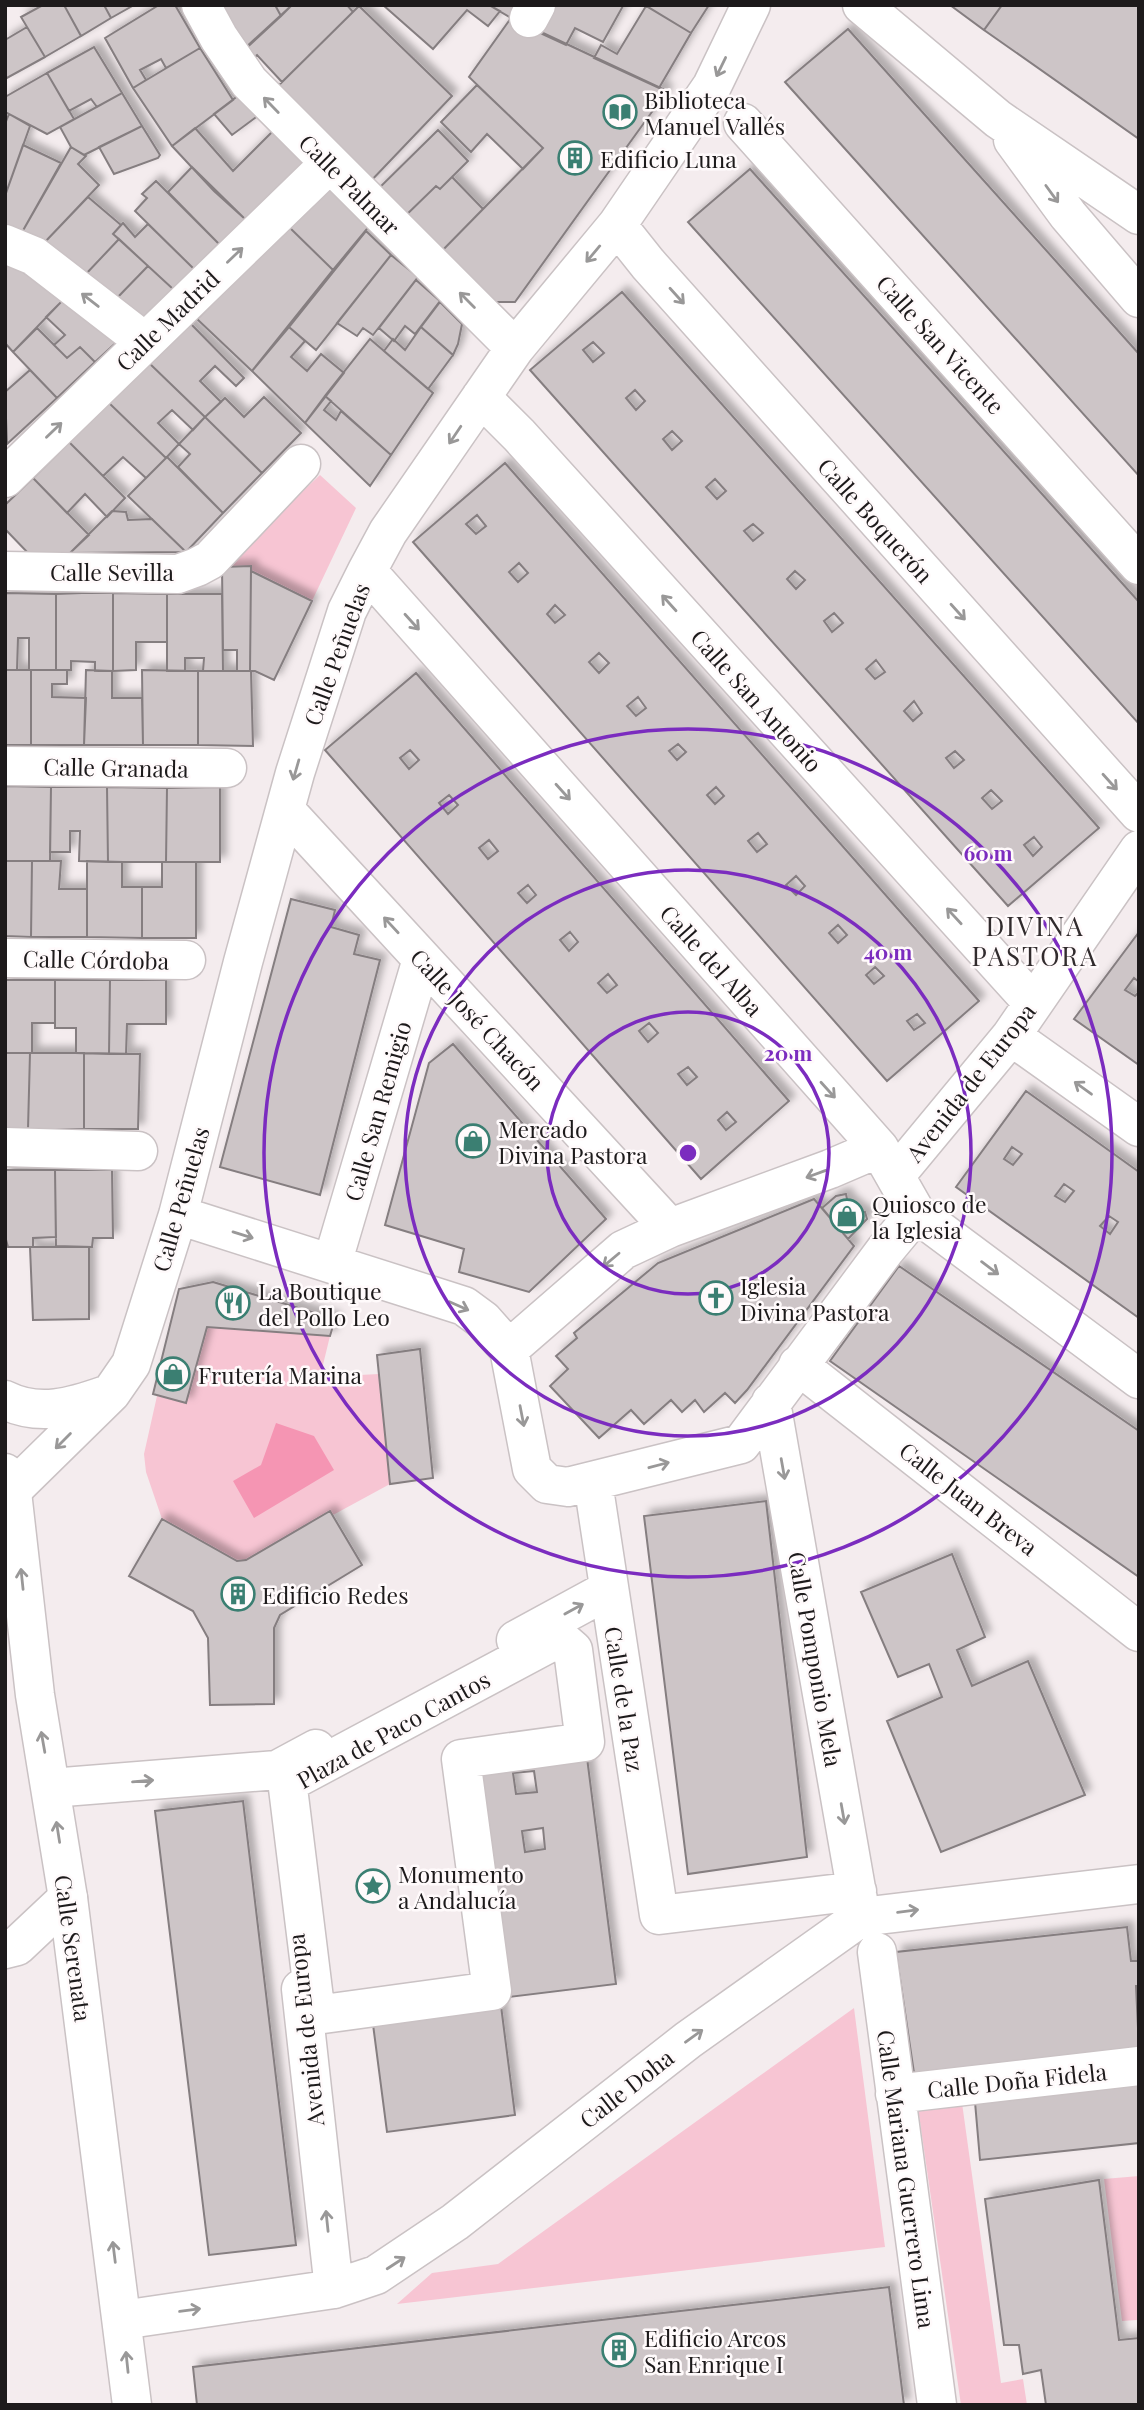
<svg xmlns="http://www.w3.org/2000/svg" width="1144" height="2410" font-family="'Playfair Display',serif">
<style>
.green{fill:#f7c5d3}
.water{fill:#f595b3}
.building{fill:#cdc5c7;stroke:#857e80;stroke-width:2;fill-rule:evenodd;filter:url(#shadow)}
.lines{fill:none;stroke-linecap:round;stroke-linejoin:round}
.street-casing{stroke:#cac2c4;stroke-width:41}
.secondary-casing{stroke:#cac2c4;stroke-width:41}
.street{stroke:#fff;stroke-width:38}
.secondary{stroke:#fff;stroke-width:38}
.oneway{stroke:#999898}
.ring{fill:none;stroke:#7b2cbf;stroke-width:3.5}
.labels{text-anchor:middle;dominant-baseline:central;stroke-width:5;stroke-linejoin:round;paint-order:stroke}
.poi-label{font-size:23px;fill:#1d1a1b;stroke:#fffafb;text-anchor:start}
.street-label{font-size:23px;fill:#1d1a1b;stroke:#fffafb}
.quarter-label{font-size:26px;letter-spacing:2px;fill:#312b2d;stroke:#fffafb}
.centre{fill:#7b2cbf;stroke:#fffafb;stroke-width:3.5}
.ring-label{font-size:21px;text-anchor:middle;font-weight:bold;fill:#7b2cbf;stroke:#fffafb;stroke-width:5;stroke-linejoin:round;paint-order:stroke}
</style>
<defs>
<filter id="shadow"><feDropShadow dx="6" dy="-6" stdDeviation="3.5" flood-color="#0004"/></filter>
</defs>
<rect width="100%" height="100%" fill="#f4ecee"/>
<path class="green" d="M320 475 356 508 312 601 260 575 222 567Z
M207 1327 330 1336 320 1377 379 1374 390 1484 333 1515 330 1511 246 1560 237 1561 162 1519 146 1472 144 1454 157 1396 185 1403Z
M854 2008 885 2247 397 2304 432 2273 498 2264Z
M962 2103 1001 2383 1023 2379 1027 2405H961L918 2108Z
M1139 2176V2334L1137 2320 1122 2321 1104 2179Z"/>
<path class="water" d="M276 1423 314 1436 334 1470 254 1518 233 1481 261 1465Z"/>
<path class="building" d="M43 5H64L81 36 45 57 21 17Z
M64 5H104L111 18 81 36Z
M104 5H134L111 18Z
M159 5H175L200 48 166 68 161 59 140 70 146 80 133 88 105 38Z
M219 5H275L281 16 242 52Z
M275 5H292L281 16Z
M292 5H347L353 12 282 82 257 55 253 58 245 48Z
M383 5H489L500 11 488 26 467 10 433 49Z
M489 5H520L513 19Z
M552 5H622L623 6 603 42 575 28 566 45 538 32Z
M645 5H709L691 33Z
M950 5H1002L984 30Z
M1002 5H1139V139L984 30Z
M359 6 452 96 368 184 274 90Z
M646 6 691 33 659 88 594 58 601 45 617 54Z
M511 18 667 91 515 302H491L435 258 543 148 469 77Z
M27 27 45 57 5 79V40Z
M848 29 1139 354V476L785 82Z
M94 47 122 93 97 107 91 99 69 111 47 73Z
M200 48 233 100 172 146 133 88Z
M47 73 74 119 47 134 5 112V97Z
M477 85 543 148 523 169 487 134 471 152 441 122Z
M122 93 142 126 84 155 71 147 60 127Z
M239 95 259 115 232 135 214 114Z
M9 114 30 126 5 196V124Z
M142 126 160 155 158 158 114 174 99 147Z
M195 128 233 171 274 130 308 163 246 220 214 191 172 146Z
M438 130 468 161 440 189 436 186 400 221 374 193Z
M23 145 61 163 21 234 6 228 5 196Z
M71 147 86 156 78 164 99 185 44 243 21 234Z
M192 167 246 220 219 244 168 192Z
M750 169 1139 602V724L688 222Z
M452 177 483 209 435 258 400 221 436 186 440 189Z
M333 179 376 218 333 270 288 226Z
M156 181 219 244 194 269 135 211 147 198 142 194Z
M88 197 121 225 113 234 119 239 85 275 44 243Z
M123 223 135 237 148 224 194 269 173 289 113 234Z
M288 226 333 270 252 371 197 319Z
M366 231 391 255 316 350 289 327Z
M119 239 148 266 117 298 85 275Z
M391 255 418 277 373 335 363 328 357 336 337 323Z
M5 260 64 299 13 352 5 343Z
M148 266 173 289 143 318 117 298Z
M416 280 440 301 415 334 405 326 394 341 379 328Z
M622 292 1099 828 1008 906 530 370ZM593 342 604 353 593 362 583 350ZM635 390 645 401 636 410 626 398ZM672 431 682 441 672 450 663 439ZM715 479 726 491 717 499 706 487ZM753 524 763 533 753 541 744 531ZM795 571 805 580 796 589 787 579ZM834 613 843 623 832 632 824 621ZM876 660 885 672 875 679 866 669ZM914 701 922 713 913 721 904 711ZM955 751 964 760 954 768 946 758ZM991 790 1002 801 992 809 982 798ZM1034 837 1042 847 1033 856 1024 845Z
M64 299 119 340 95 362 80 347 67 358 54 345 65 335 46 317Z
M440 302 462 324 458 344 453 355 421 327Z
M188 321 244 378 236 386 215 366 200 381 221 402 205 417 148 362Z
M289 327 305 341 291 357 307 371 321 354 344 373 305 423 252 371Z
M421 327 453 355 428 389 384 351 393 339 405 350Z
M37 328 67 358 80 347 95 362 57 398 13 352Z
M370 339 433 393 391 455 325 396Z
M148 362 205 417 193 430 172 410 158 423 179 444 166 458 108 402Z
M30 370 57 398 7 444 5 392Z
M325 396 331 401 324 410 336 420 341 411 391 455 370 486 305 423Z
M264 397 301 433 262 473 205 417 225 398 244 417Z
M108 402 166 458 146 478 123 457 103 476 69 442Z
M205 417 262 473 223 513 178 467 190 454 179 444Z
M69 442 125 498 107 517 85 494 67 513 33 478Z
M167 457 223 513 186 552 128 496Z
M505 463 979 1001 887 1081 413 542ZM477 515 486 526 476 534 466 524ZM519 563 528 573 518 582 509 572ZM555 605 565 615 555 623 547 614ZM599 653 609 663 599 673 589 662ZM638 697 646 708 636 716 627 706ZM678 744 686 752 677 760 669 751ZM716 787 724 796 715 804 707 795ZM758 833 767 844 757 852 748 841ZM796 876 805 886 796 895 786 885ZM838 925 847 935 838 943 829 933ZM875 967 884 976 874 984 866 975ZM917 1014 925 1023 914 1030 907 1021Z
M33 478 89 535 70 553 29 554 5 529V505Z
M112 511 126 512 128 520 152 519 186 552 70 553Z
M251 566 250 671H237V650H223L222 567Z
M251 571 312 601 274 680 255 671H250Z
M5 593 56 594V670H29V638H18L17 670H5Z
M82 593H113V671H95V662L71 661V670H56V594Z
M113 593 167 594V642H136V670L113 671Z
M167 594H222L223 671H203L204 658H185V671H167Z
M5 670H31V745H5Z
M31 670H67V684H52V697L86 698 84 745H31Z
M86 670 112 671V698H142L143 745H84Z
M142 670 198 671V745H143Z
M198 671H251L253 746 198 745Z
M416 673 789 1101 701 1179 325 750ZM410 750 419 760 409 769 400 758ZM449 795 458 805 448 814 439 803ZM489 840 498 851 488 859 479 848ZM528 885 536 895 527 903 518 893ZM570 932 578 942 569 951 560 940ZM608 974 617 985 607 993 598 983ZM649 1023 658 1033 648 1042 639 1031ZM688 1067 697 1077 687 1085 678 1074ZM727 1112 736 1122 726 1130 718 1120Z
M5 786 51 787 50 861H5Z
M51 787H107L108 862 79 861 80 831H70V852H50Z
M107 787 167 788 166 862H108Z
M220 787V862H166L167 788Z
M6 861H32L31 937 5 936Z
M32 861H61L59 889H87V937H31Z
M87 861 122 862V887H142V938L87 937Z
M162 862H196V938H142V887H162Z
M291 899 335 910 331 927 359 935 354 954 380 960 320 1195 220 1167Z
M1139 932V982L1134 978 1125 990 1135 996 1139 992V1065L1074 1019Z
M5 980H55V1023H32V1053H5Z
M55 980H110L109 1054 76 1053V1028H55Z
M110 980H166V1024H127L126 1054H109Z
M453 1044 606 1219 529 1292 459 1272 464 1249 385 1225 429 1063Z
M5 1053H30L28 1129 5 1128Z
M30 1053H84V1129H28Z
M84 1053 140 1054 138 1129H84Z
M1026 1091 1139 1172V1318L956 1187ZM1012 1147 1022 1154 1013 1165 1004 1159ZM1064 1184 1074 1191 1065 1202 1055 1196ZM1109 1216 1118 1222 1110 1234 1100 1226Z
M5 1170H55L56 1237 33 1238V1247H8L5 1236Z
M55 1170H112L113 1238H93L92 1247 56 1246Z
M846 1194 847 1199 862 1212H865L867 1219 848 1239 822 1208 836 1196Z
M814 1199 854 1246 747 1390 735 1403 725 1393 704 1412 695 1400 682 1412 671 1400 644 1424 631 1410 599 1438 550 1386 568 1369 556 1356 577 1338 574 1333 658 1263Z
M30 1247H89V1319L33 1320Z
M899 1266 1139 1431V1577L830 1361Z
M213 1282 335 1319 330 1336 207 1327 186 1403 153 1394 179 1289Z
M420 1349 433 1478 390 1484 377 1355Z
M766 1501 807 1857 688 1874 644 1516Z
M330 1511 362 1565 280 1615 274 1628V1704L210 1705 208 1638 193 1611 129 1576 162 1519 237 1561 246 1560Z
M952 1554 985 1637 957 1650 972 1686 1028 1661 1085 1795 941 1852 887 1721 942 1697 929 1664 898 1677 861 1592Z
M585 1742 616 1984 500 1998 515 2115 387 2132 371 2009 492 1991 461 1759ZM534 1771 537 1792 516 1794 513 1773ZM543 1828 545 1849 525 1852 522 1831Z
M243 1801 296 2245 209 2255 155 1811Z
M1127 1927 1131 1961H1139V1986H1136L1139 2049 914 2073 896 1952Z
M1139 2084V2143L980 2160 975 2102Z
M1099 2180 1119 2340 1139 2338V2405H1046L1041 2370 1023 2374 1019 2345H1004L985 2199Z
M889 2287 904 2405H197L193 2367Z"/>
<g class="lines">
<defs>
<path id="street" d="M201 5 219 38 249 82 515 348
M862 5 998 119 1139 215
M529 18 536 5
M743 123 1139 565
M1013 140 1068 215 1139 298
M617 225 648 264 1139 813
M5 244 34 256 144 341
M481 397 519 435 1033 1003
M5 478 330 163
M5 571 178 574 197 567 210 560 301 464
M367 571 879 1148 916 1213 1139 1379
M5 766 227 768
M286 811 670 1228
M5 958 186 960
M1011 1036 1139 1127
M5 1147 138 1151
M895 1176 1011 1036 1139 850
M178 1215 464 1306 483 1320 509 1349 532 1469 547 1484 568 1487 741 1444 886 1249 916 1213
M332 1264 422 959
M509 1349 623 1250 670 1228 830 1169 879 1148
M798 1365 1139 1632
M5 1400C39 1417 72 1407 106 1395
M771 1402 861 1917
M593 1482 659 1915 857 1891
M5 1497 111 1393 131 1364 178 1215 243 962 295 773 347 611 367 571 388 532 515 348 617 225 712 86 751 5
M516 1640 608 1590
M553 1641 565 1643 573 1650 585 1742 461 1759 492 1991 316 2015 288 1788 293 1780Z
M51 1788 277 1770 316 1749
M5 1949 17 1946 68 1898
M877 1952 937 2405
M301 1989 334 2289
M895 2094 1139 2066
M122 2320 334 2289 376 2275 455 2222 688 2040 861 1917 1139 1884"/>
<path id="secondary" d="M5 1473 12 1492 35 1695 68 1898 132 2405"/>
</defs>
<use href="#street" class="street-casing"/>
<use href="#secondary" class="secondary-casing"/>
<use href="#street" class="street"/>
<use href="#secondary" class="secondary"/>
</g>
<defs><path id="oneway-shaft" d="M-6 0H5M1.5-3L5.5 0L1.5 3" fill="none" stroke-width="1.6" stroke-linecap="round" stroke-linejoin="round" transform="scale(1.75)"/></defs>
<g class="oneway">
<use href="#oneway-shaft" transform="translate(721 67) rotate(116)"/>
<use href="#oneway-shaft" transform="translate(271 105) rotate(-134)"/>
<use href="#oneway-shaft" transform="translate(1052 194) rotate(54)"/>
<use href="#oneway-shaft" transform="translate(593 254) rotate(130)"/>
<use href="#oneway-shaft" transform="translate(235 255) rotate(-44)"/>
<use href="#oneway-shaft" transform="translate(677 296) rotate(48)"/>
<use href="#oneway-shaft" transform="translate(90 300) rotate(-142)"/>
<use href="#oneway-shaft" transform="translate(467 300) rotate(-135)"/>
<use href="#oneway-shaft" transform="translate(54 430) rotate(-44)"/>
<use href="#oneway-shaft" transform="translate(455 435) rotate(124)"/>
<use href="#oneway-shaft" transform="translate(669 603) rotate(-132)"/>
<use href="#oneway-shaft" transform="translate(958 612) rotate(48)"/>
<use href="#oneway-shaft" transform="translate(412 622) rotate(48)"/>
<use href="#oneway-shaft" transform="translate(296 770) rotate(106)"/>
<use href="#oneway-shaft" transform="translate(1110 782) rotate(48)"/>
<use href="#oneway-shaft" transform="translate(563 792) rotate(48)"/>
<use href="#oneway-shaft" transform="translate(954 916) rotate(-133)"/>
<use href="#oneway-shaft" transform="translate(391 925) rotate(-133)"/>
<use href="#oneway-shaft" transform="translate(1083 1088) rotate(-144)"/>
<use href="#oneway-shaft" transform="translate(828 1090) rotate(48)"/>
<use href="#oneway-shaft" transform="translate(816 1174) rotate(160)"/>
<use href="#oneway-shaft" transform="translate(243 1235) rotate(17)"/>
<use href="#oneway-shaft" transform="translate(611 1260) rotate(140)"/>
<use href="#oneway-shaft" transform="translate(990 1268) rotate(37)"/>
<use href="#oneway-shaft" transform="translate(459 1306) rotate(24)"/>
<use href="#oneway-shaft" transform="translate(522 1416) rotate(79)"/>
<use href="#oneway-shaft" transform="translate(63 1441) rotate(135)"/>
<use href="#oneway-shaft" transform="translate(659 1465) rotate(-15)"/>
<use href="#oneway-shaft" transform="translate(783 1469) rotate(80)"/>
<use href="#oneway-shaft" transform="translate(22 1579) rotate(-96)"/>
<use href="#oneway-shaft" transform="translate(574 1609) rotate(-29)"/>
<use href="#oneway-shaft" transform="translate(43 1742) rotate(-100)"/>
<use href="#oneway-shaft" transform="translate(143 1781) rotate(-5)"/>
<use href="#oneway-shaft" transform="translate(843 1814) rotate(80)"/>
<use href="#oneway-shaft" transform="translate(58 1832) rotate(-99)"/>
<use href="#oneway-shaft" transform="translate(908 1911) rotate(-7)"/>
<use href="#oneway-shaft" transform="translate(694 2036) rotate(-36)"/>
<use href="#oneway-shaft" transform="translate(327 2221) rotate(-96)"/>
<use href="#oneway-shaft" transform="translate(114 2252) rotate(-97)"/>
<use href="#oneway-shaft" transform="translate(396 2263) rotate(-33)"/>
<use href="#oneway-shaft" transform="translate(190 2310) rotate(-8)"/>
<use href="#oneway-shaft" transform="translate(127 2362) rotate(-96)"/>
</g>
<g class="ring">
<circle cx="688" cy="1153" r="141"/>
<circle cx="688" cy="1153" r="283"/>
<circle cx="688" cy="1153" r="424"/>
</g>
<defs>
<symbol id="library-ring" viewBox="-11 -11 22 22"><circle r="9.5" fill="#fffafb" stroke="#3b7f72" stroke-width="1.5"/><path d="M-6-4Q-3-5.5-.7-3.5V5Q-3 3-6 4ZM6-4Q3-5.5 .7-3.5V5Q3 3 6 4Z" fill="#3b7f72"/></symbol>
<symbol id="building-ring" viewBox="-11 -11 22 22"><circle r="9.5" fill="#fffafb" stroke="#3b7f72" stroke-width="1.5"/><path d="M-4-6H4V6H1V3H-1V6H-4ZM-2.5-4.3h1.7v1.8h-1.7ZM.8-4.3h1.7v1.8H.8ZM-2.5-1h1.7V.8h-1.7ZM.8-1h1.7V.8H.8Z" fill="#3b7f72"/></symbol>
<symbol id="shop-ring" viewBox="-11 -11 22 22"><circle r="9.5" fill="#fffafb" stroke="#3b7f72" stroke-width="1.5"/><path d="M-5-2.5h2.3a2.7 3.5 0 0 1 5.4 0H5L5.5 6h-11ZM-1.5-2.5h3a1.5 2.3 0 0 0-3 0Z" fill="#3b7f72"/></symbol>
<symbol id="church-ring" viewBox="-11 -11 22 22"><circle r="9.5" fill="#fffafb" stroke="#3b7f72" stroke-width="1.5"/><path d="M-1.2-6h2.4v3.5h3.3v2.4h-3.3V6h-2.4V-.1h-3.3v-2.4h3.3Z" fill="#3b7f72"/></symbol>
<symbol id="restaurant-ring" viewBox="-11 -11 22 22"><circle r="9.5" fill="#fffafb" stroke="#3b7f72" stroke-width="1.5"/><path d="M-5-6h1v4h1v-4h1v4h1v-4h1v5L-1.5 .5V6h-2V.5L-5-1ZM5-6V6H3V1.5H1.5Q1.5-4 5-6Z" fill="#3b7f72"/></symbol>
<symbol id="sight-ring" viewBox="-11 -11 22 22"><circle r="9.5" fill="#fffafb" stroke="#3b7f72" stroke-width="1.5"/><path d="M0-6L1.8-2.2L6-1.7L2.9 1.2L3.7 5.4L0 3.3L-3.7 5.4L-2.9 1.2L-6-1.7L-1.8-2.2Z" fill="#3b7f72"/></symbol>
</defs>
<g fill-rule="evenodd">
<use href="#library-ring" x="601" y="93" width="38" height="38"/>
<use href="#building-ring" x="556" y="139" width="38" height="38"/>
<use href="#shop-ring" x="454" y="1122" width="38" height="38"/>
<use href="#shop-ring" x="828" y="1197" width="38" height="38"/>
<use href="#church-ring" x="697" y="1279" width="38" height="38"/>
<use href="#restaurant-ring" x="214" y="1284" width="38" height="38"/>
<use href="#shop-ring" x="154" y="1355" width="38" height="38"/>
<use href="#building-ring" x="219" y="1575" width="38" height="38"/>
<use href="#sight-ring" x="354" y="1867" width="38" height="38"/>
<use href="#building-ring" x="600" y="2331" width="38" height="38"/>
</g>
<g class="labels">
<g class="poi-label">
<text x="644" y="99">Biblioteca<tspan x="644" dy="26">Manuel Vallés</tspan></text>
<text x="600" y="158">Edificio Luna</text>
<text x="498" y="1128">Mercado<tspan x="498" dy="26">Divina Pastora</tspan></text>
<text x="872" y="1203">Quiosco de<tspan x="872" dy="26">la Iglesia</tspan></text>
<text x="740" y="1285">Iglesia<tspan x="740" dy="26">Divina Pastora</tspan></text>
<text x="258" y="1290">La Boutique<tspan x="258" dy="26">del Pollo Leo</tspan></text>
<text x="198" y="1374">Frutería Marina</text>
<text x="262" y="1594">Edificio Redes</text>
<text x="398" y="1873">Monumento<tspan x="398" dy="26">a Andalucía</tspan></text>
<text x="644" y="2337">Edificio Arcos<tspan x="644" dy="26">San Enrique I</tspan></text>
</g>
<g class="street-label">
<text transform="translate(350 184) rotate(45)">Calle Palmar</text>
<text transform="translate(167 320) rotate(-44)">Calle Madrid</text>
<text transform="translate(941 344) rotate(48)">Calle San Vicente</text>
<text transform="translate(876 520) rotate(48)">Calle Boquerón</text>
<text x="112" y="571">Calle Sevilla</text>
<text transform="translate(336 654) rotate(-70)">Calle Peñuelas</text>
<text transform="translate(757 700) rotate(48)">Calle San Antonio</text>
<text transform="translate(116 767) rotate(1)">Calle Granada</text>
<text transform="translate(96 959) rotate(1)">Calle Córdoba</text>
<text transform="translate(712 960) rotate(48)">Calle del Alba</text>
<text transform="translate(478 1019) rotate(47)">Calle José Chacón</text>
<text transform="translate(970 1082) rotate(-52)">Avenida de Europa</text>
<text transform="translate(377 1111) rotate(-74)">Calle San Remigio</text>
<text transform="translate(180 1199) rotate(-74)">Calle Peñuelas</text>
<text transform="translate(969 1498) rotate(38)">Calle Juan Breva</text>
<text transform="translate(816 1659) rotate(80)">Calle Pomponio Mela</text>
<text transform="translate(625 1699) rotate(81)">Calle de la Paz</text>
<text transform="translate(393 1729) rotate(-29)">Plaza de Paco Cantos</text>
<text transform="translate(74 1948) rotate(82)">Calle Serenata</text>
<text transform="translate(305 2030) rotate(-96)">Avenida de Europa</text>
<text transform="translate(1017 2080) rotate(-6)">Calle Doña Fidela</text>
<text transform="translate(626 2088) rotate(-38)">Calle Doha</text>
<text transform="translate(907 2179) rotate(82)">Calle Mariana Guerrero Lima</text>
</g>
<g class="quarter-label">
<text x="1035" y="925">DIVINA<tspan x="1035" dy="30">PASTORA</tspan></text>
</g>
</g>
<circle cx="688" cy="1153" r="10" class="centre"/>
<g class="ring-label">
<text x="988" y="861">60 m</text>
<text x="888" y="960">40 m</text>
<text x="788" y="1061">20 m</text>
</g>
<rect width="1144" height="2410" fill="none" stroke="#1d1a1b" stroke-width="14"/>
</svg>
